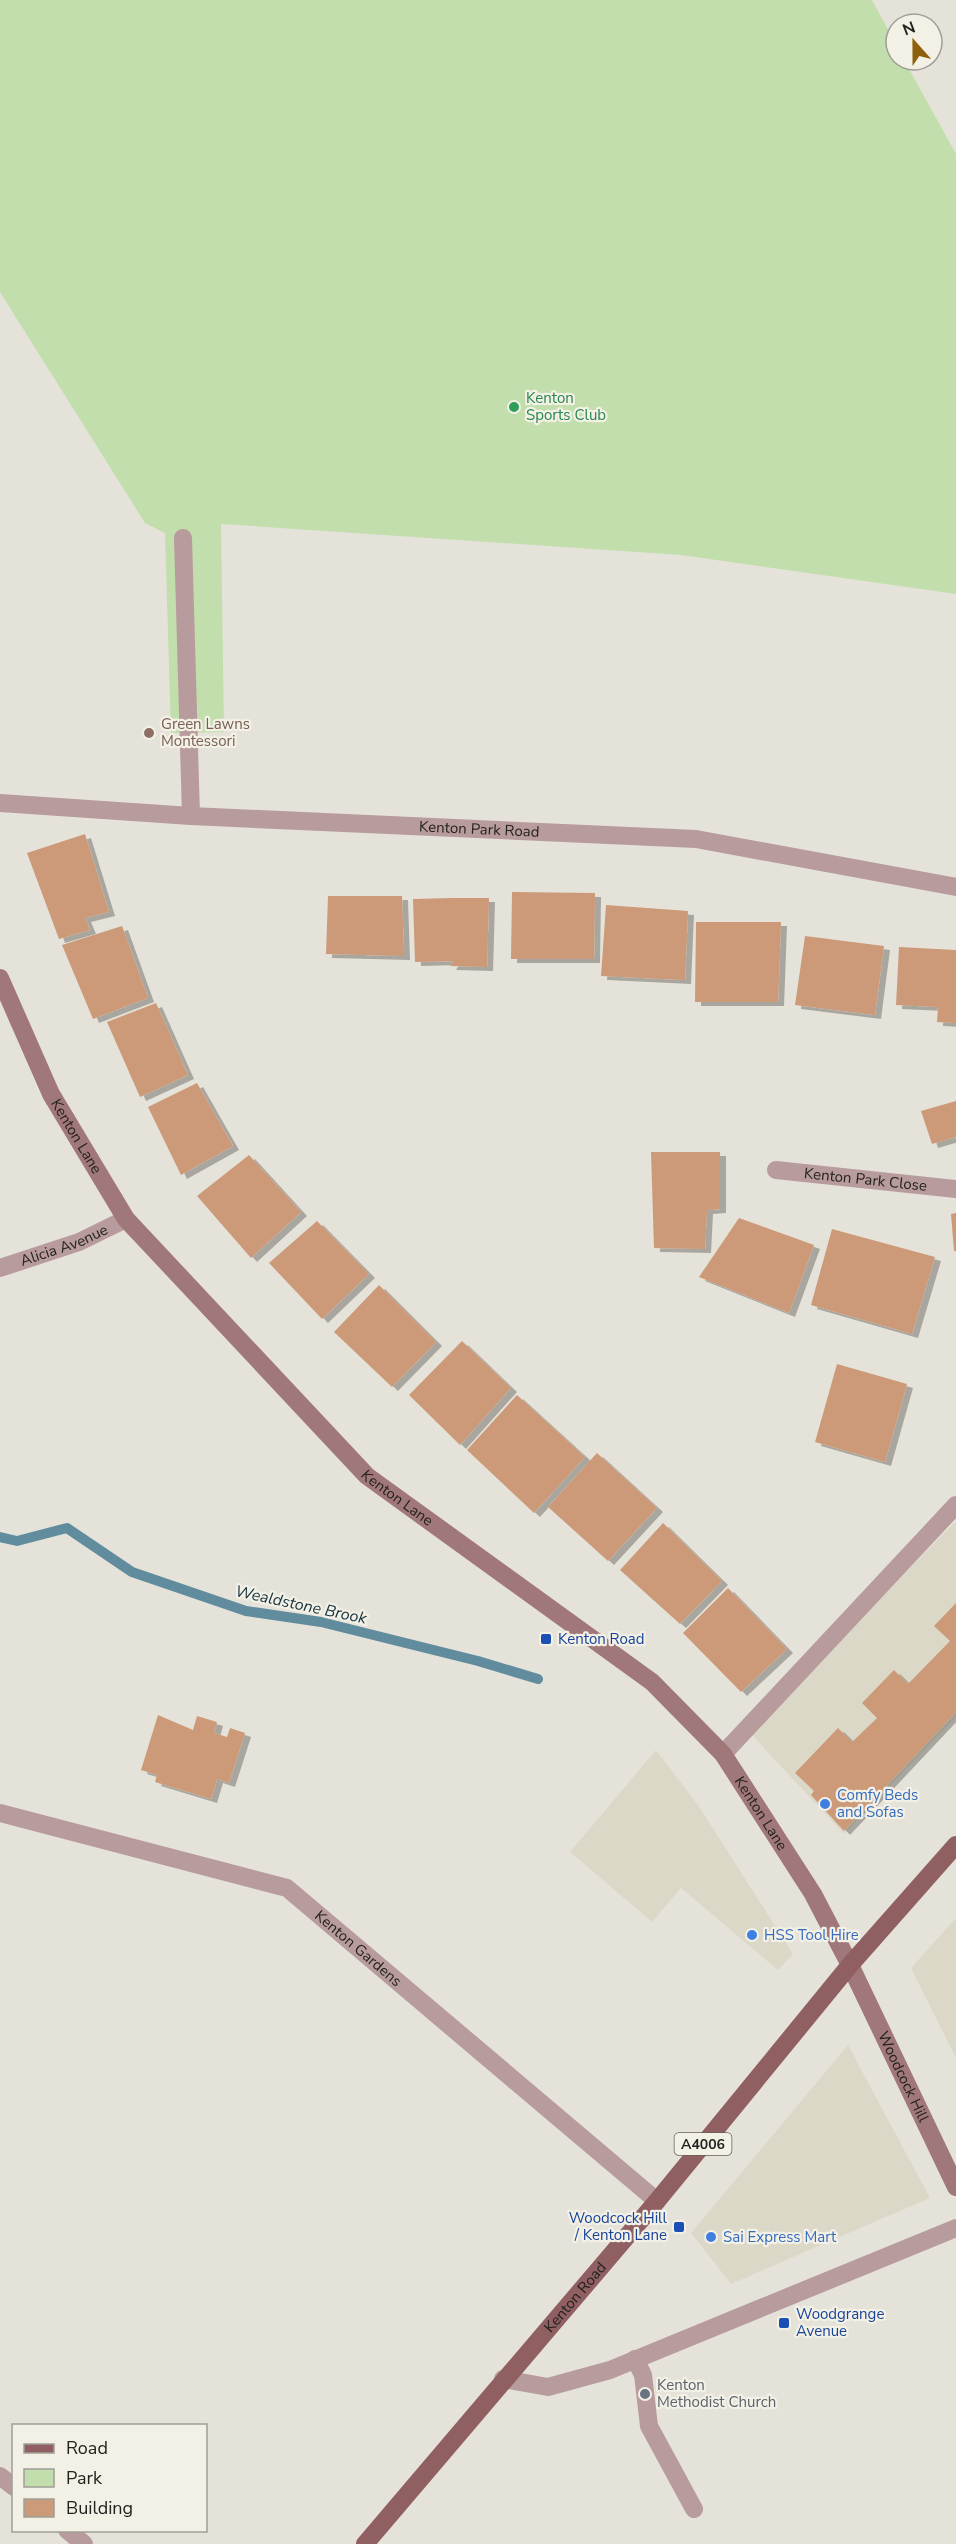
<svg xmlns="http://www.w3.org/2000/svg" width="956" height="2544" font-family="'Nunito Sans',sans-serif">
<style>
.built{fill:#dcd8c8}
.green{fill:#c1deac}
.lines{fill:none;stroke-linecap:round;stroke-linejoin:round}
.stream{stroke:#608c9e;stroke-width:10}
.building{fill:#cc9a78;filter:url(#shadow)}
.lane{stroke:#b89b9c;stroke-width:18}
.street{stroke:#b89b9c;stroke-width:18}
.secondary{stroke:#a1787a;stroke-width:18}
.primary{stroke:#905f62;stroke-width:18}
.leisure-dot{fill:#2e9e5b;stroke:#f3f0e6;stroke-width:2}
.education-dot{fill:#8d6e63;stroke:#f3f0e6;stroke-width:2}
.transit-dot{fill:#1a4fb4;stroke:#f3f0e6;stroke-width:2}
.shop-dot{fill:#3f7fe0;stroke:#f3f0e6;stroke-width:2}
.worship-dot{fill:#6b7280;stroke:#f3f0e6;stroke-width:2}
.labels{text-anchor:middle;dominant-baseline:central;stroke-width:4.5;stroke-linejoin:round;paint-order:stroke}
.shield{fill:#f3f0e6;stroke:#61605a;stroke-width:1.5}
.shield-label{font-size:14px;font-weight:bold;fill:#23221e}
.leisure-label{font-size:15px;fill:#27864d;stroke:#f3f0e6;text-anchor:start}
.education-label{font-size:15px;fill:#785e54;stroke:#f3f0e6;text-anchor:start}
.street-label{font-size:15px;fill:#23221e;stroke:#f3f0e6}
.transit-label{font-size:15px;fill:#164399;stroke:#f3f0e6;text-anchor:start}
.shop-label{font-size:15px;fill:#366cbe;stroke:#f3f0e6;text-anchor:start}
.worship-label{font-size:15px;fill:#5b616d;stroke:#f3f0e6;text-anchor:start}
.water-label{font-size:16px;font-style:italic;fill:#14333f;stroke:#f3f0e6}
</style>
<defs>
<filter id="shadow"><feDropShadow dx="6" dy="4" stdDeviation="0" flood-color="#0004"/></filter>
</defs>
<rect width="100%" height="100%" fill="#e5e3d9"/>
<path class="built" d="M956 1521V1717L844 1834 749 1732Z
M656 1750 698 1805 793 1954 778 1970 681 1888 652 1922 570 1852Z
M956 1918V2058L911 1968Z
M848 2045 930 2198 731 2284 691 2233Z"/>
<path class="green" d="M0 0H872L896 44V60H904L956 154V594L681 555 221 524 224 732 171 733 165 533 145 523 0 292Z"/>
<g class="lines">
<path class="stream" d="M0 1537 17 1541 67 1528 132 1572 246 1611 321 1622 478 1661 538 1679"/>
</g>
<path class="building" d="M85 834 109 912 85 918 90 930 59 939 27 853Z
M512 892 595 893 594 959H511Z
M328 896H402L404 956 326 954Z
M451 898H489L487 967 450 966 453 961 415 962 413 899Z
M606 905 688 911 685 980 601 976Z
M696 922H781L778 1002H695Z
M122 926 148 998 93 1019 62 945Z
M805 936 884 946 875 1015 795 1005Z
M899 947 956 950V1023L937 1022 938 1007 896 1005Z
M156 1003 188 1075 140 1097 107 1022Z
M197 1083 233 1146 181 1175 148 1107Z
M956 1101V1137L932 1144 921 1111Z
M651 1152H720V1209L707 1210 705 1249 654 1248Z
M249 1155 301 1212 251 1258 197 1196Z
M956 1213V1251H954L951 1214Z
M739 1218 814 1245 789 1313 699 1277Z
M317 1221 369 1274 322 1319 269 1263Z
M832 1229 935 1257 912 1334 811 1305Z
M379 1285 436 1342 392 1387 334 1332Z
M462 1341 511 1388 460 1445 409 1395Z
M837 1364 907 1384 885 1462 815 1442Z
M517 1395 585 1457 534 1513 467 1450Z
M597 1453 657 1508 608 1561 548 1507Z
M663 1523 722 1581 680 1624 620 1570Z
M728 1588 787 1649 741 1692 683 1633Z
M956 1603V1712L844 1831 811 1795 814 1791 795 1773 838 1728 852 1742 877 1718 862 1703 894 1670 908 1684 950 1641 934 1626Z
M158 1715 193 1730 197 1716 217 1722 214 1733 227 1737 230 1728 245 1733 229 1783 217 1779 211 1799 155 1782 157 1775 141 1770Z"/>
<g class="lines">
<path class="lane" d="M183 538 191 816
M723 1754 956 1505
M635 2359 643 2375 649 2426 694 2509"/>
<g class="street">
<path id="s1" d="M0 803 191 816 696 839 956 887"/>
<path id="s2" d="M776 1170 956 1189"/>
<path id="s3" d="M0 1268 79 1242 126 1219"/>
<path id="s4" d="M0 1813 287 1888 657 2201"/>
<path d="M503 2379 548 2387 610 2370 956 2228"/>
<path d="M0 2476 14 2487"/>
<path d="M67 2530 84 2544"/>
</g>
<path class="secondary" id="s5" d="M0 978 51 1094 126 1219 367 1476 652 1682 723 1754 813 1894 850 1965 956 2187"/>
<path class="primary" id="s6" d="M365 2544 657 2201 850 1965 956 1845"/>
</g>
<circle class="leisure-dot" cx="514" cy="407" r="6"/>
<circle class="education-dot" cx="149" cy="733" r="6"/>
<g class="transit-dot">
<rect x="540" y="1633" width="12" height="12" rx="3"/>
<rect x="673" y="2221" width="12" height="12" rx="3"/>
<rect x="778" y="2317" width="12" height="12" rx="3"/>
</g>
<g class="shop-dot">
<circle cx="825" cy="1804" r="6"/>
<circle cx="752" cy="1935" r="6"/>
<circle cx="711" cy="2237" r="6"/>
</g>
<circle class="worship-dot" cx="645" cy="2394" r="6"/>
<g class="labels">
<rect class="shield" x="674.5" y="2133" width="57" height="22" rx="4.5"/>
<g class="shield-label">
<text x="703" y="2144">A4006</text>
</g>
<g class="leisure-label">
<text x="526" y="398">Kenton<tspan x="526" dy="17">Sports Club</tspan></text>
</g>
<g class="education-label">
<text x="161" y="724">Green Lawns<tspan x="161" dy="17">Montessori</tspan></text>
</g>
<g class="street-label">
<text stroke="none"><textPath href="#s1" startOffset="480">Kenton Park Road</textPath></text>
<text stroke="none"><textPath href="#s5" startOffset="176">Kenton Lane</textPath></text>
<text stroke="none"><textPath href="#s2" startOffset="90">Kenton Park Close</textPath></text>
<text stroke="none"><textPath href="#s3" startOffset="68">Alicia Avenue</textPath></text>
<text stroke="none"><textPath href="#s5" startOffset="662">Kenton Lane</textPath></text>
<text stroke="none"><textPath href="#s5" startOffset="1148">Kenton Lane</textPath></text>
<text stroke="none"><textPath href="#s4" startOffset="390">Kenton Gardens</textPath></text>
<text stroke="none"><textPath href="#s5" startOffset="1448">Woodcock Hill</textPath></text>
<text stroke="none"><textPath href="#s6" startOffset="324">Kenton Road</textPath></text>
</g>
<g class="transit-label">
<text x="558" y="1639">Kenton Road</text>
<text x="667" y="2218" text-anchor="end">Woodcock Hill<tspan x="667" dy="17">/ Kenton Lane</tspan></text>
<text x="796" y="2314">Woodgrange<tspan x="796" dy="17">Avenue</tspan></text>
</g>
<g class="shop-label">
<text x="837" y="1795">Comfy Beds<tspan x="837" dy="17">and Sofas</tspan></text>
<text x="764" y="1935">HSS Tool Hire</text>
<text x="723" y="2237">Sai Express Mart</text>
</g>
<g class="worship-label">
<text x="657" y="2385">Kenton<tspan x="657" dy="17">Methodist Church</tspan></text>
</g>
<g class="water-label">
<text transform="translate(301 1605) rotate(12)">Wealdstone Brook</text>
</g>
</g>
<rect x="12" y="2424" width="195" height="108" fill="#f3f0e6" stroke="#a09e96" stroke-width="1.5"/>
<rect x="24" y="2444" width="30" height="9" fill="#905f62" stroke="#a09e96" stroke-width="1.5"/>
<text x="66" y="2454" font-size="18" fill="#23221e">Road</text>
<rect x="24" y="2469" width="30" height="18" fill="#c1deac" stroke="#a09e96" stroke-width="1.5"/>
<text x="66" y="2484" font-size="18" fill="#23221e">Park</text>
<rect x="24" y="2499" width="30" height="18" fill="#cc9a78" stroke="#a09e96" stroke-width="1.5"/>
<text x="66" y="2514" font-size="18" fill="#23221e">Building</text>
<g transform="translate(914 42) rotate(339)"><circle r="28" fill="#f3f0e6" stroke="#a09e96" stroke-width="1.5"/>
<path d="M0-4.5L10 22L0 15L-10 22Z" fill="#8f600b"/>
<text y="-9" font-size="16" font-weight="bold" text-anchor="middle" fill="#23221e">N</text>
</g>
</svg>
